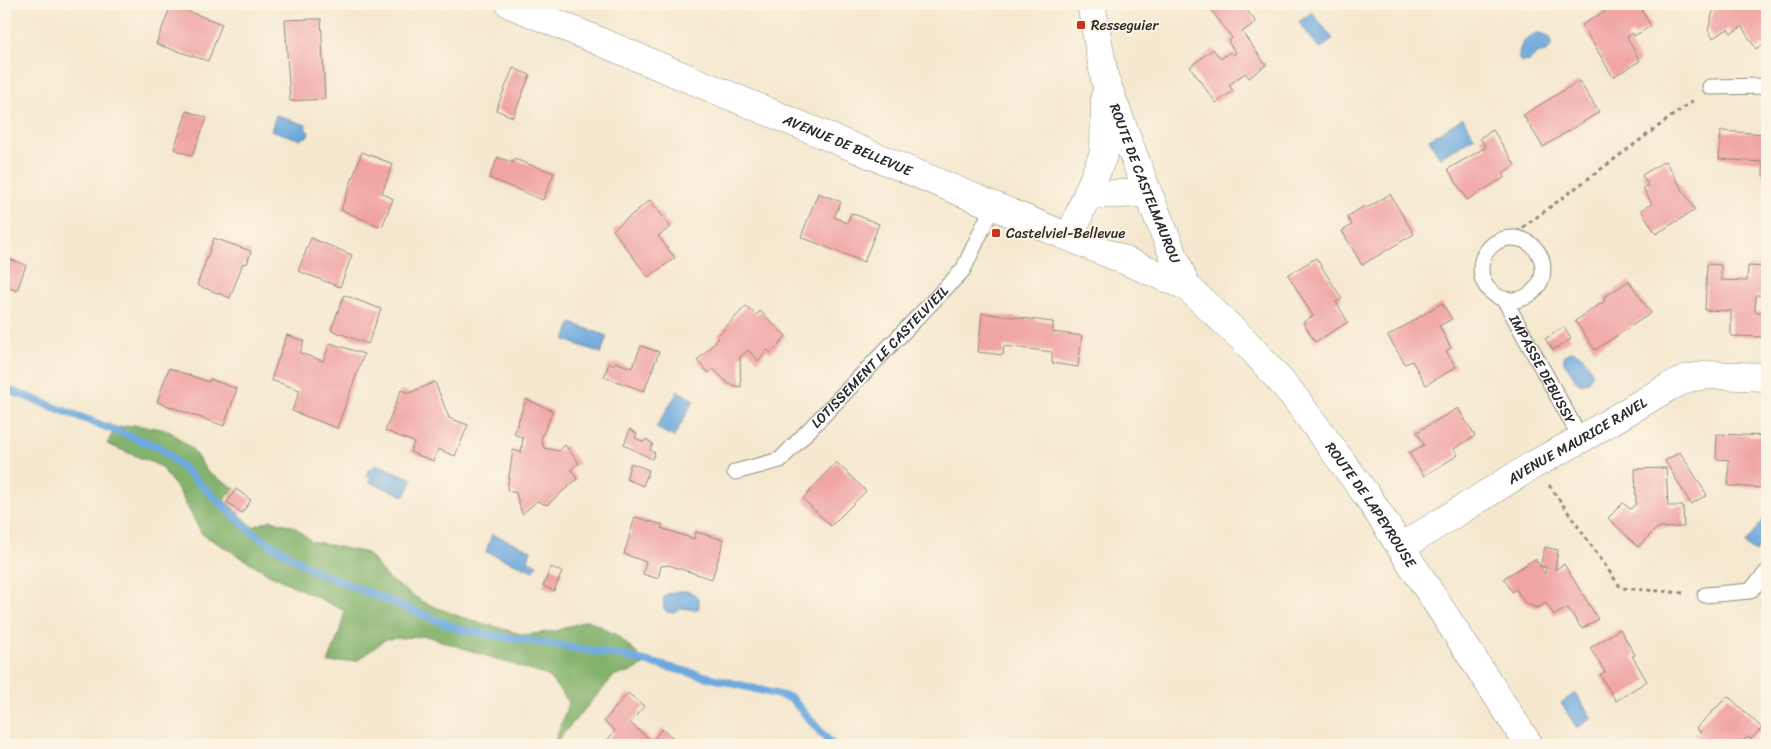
<svg xmlns="http://www.w3.org/2000/svg" width="1771" height="749" font-family="Sriracha,sans-serif">
<style>
.forest{fill:#83b26c;stroke:#576e4c}
.water{fill:#6da9de;stroke:#4c6a84}
.lines{fill:none;stroke-linecap:round;stroke-linejoin:round}
.stream{stroke:#6da9de;stroke-width:8}
.building{fill:#f0a5a4}
.service-casing{stroke:#908a7d;stroke-width:17}
.minor-casing{stroke:#908a7d;stroke-width:29}
.tertiary-casing{stroke:#908a7d;stroke-width:29}
.path{stroke:#908a7d;stroke-width:3;stroke-dasharray:4 4;stroke-linecap:butt}
.service{stroke:#fff;stroke-width:15}
.minor{stroke:#fff;stroke-width:28}
.tertiary{stroke:#fff;stroke-width:28}
.poi-dot{fill:#c8321e;stroke:#fcf5e5;stroke-width:2}
.labels{text-anchor:middle;dominant-baseline:central;stroke-width:4;stroke-linejoin:round;paint-order:stroke}
.poi-label{font-size:14px;fill:#2b2b2b;stroke:#fcf5e5;text-anchor:start}
.street-label{font-size:14px;fill:#2b2b2b;stroke:#fcf5e5}
</style>
<rect width="100%" height="100%" fill="#fcf5e5"/>
<filter id="ink" filterUnits="userSpaceOnUse"><feTurbulence type="fractalNoise" baseFrequency=".02" numOctaves="2"/><feDisplacementMap in="SourceGraphic" scale="10" xChannelSelector="R" yChannelSelector="G"/><feConvolveMatrix kernelMatrix="1 2 1 2 8 2 1 2 1" color-interpolation-filters="sRGB"/></filter>
<filter id="wash" filterUnits="userSpaceOnUse"><feTurbulence type="fractalNoise" baseFrequency=".0096" numOctaves="4" result="noise"/><feDisplacementMap in="SourceGraphic" scale="20" xChannelSelector="R" yChannelSelector="G"/><feGaussianBlur stdDeviation="1.12" result="paint"/><feColorMatrix in="noise" values="0 0 0 0 0 0 0 0 0 0 0 0 0 0 0 0 0 1.4 0 .05"/><feComposite in="paint" operator="in"/></filter>
<g filter="url(#wash)">
<rect width="100%" height="100%" fill="#f5e8cf"/>
<path class="forest" d="M134 425 168 430 192 449 208 473 235 488 224 500 253 527 271 520 295 527 311 541 367 553 388 579 423 602 461 617 524 635 555 631 588 620 618 636 647 663 629 673 615 675 554 744 569 702 548 676 426 636 386 639 358 660 328 663 339 634 345 611 271 575 202 534 179 491 160 466 107 444 115 428Z"/>
<path class="water" d="M1312 12 1333 39 1320 49 1299 22Z
M1537 33C1548 33 1558 40 1547 51 1543 54 1539 52 1536 55 1533 57 1532 59 1530 61L1521 62 1519 60C1518 47 1524 37 1537 33Z
M276 115 306 125 305 128 309 132 307 137 302 138 301 140 271 130Z
M1463 118 1474 137 1440 158 1429 139Z
M571 323 607 336 601 353 565 340Z
M1571 351C1582 353 1589 363 1592 374L1588 382 1579 384 1564 362V356Z
M678 391 694 400 674 437 656 428Z
M376 464 413 479 405 496 369 482 371 478 367 475 368 469 375 467Z
M1763 520 1767 523V537L1755 552 1745 544Z
M492 534 531 550 528 561 537 564 534 571 486 552Z
M679 591C691 590 700 594 699 608L694 610 682 608C670 616 661 614 664 597L667 594Z
M1575 693 1592 718 1577 728 1561 703Z"/>
<g class="lines">
<path class="stream" d="M4 388 161 448 253 533 315 571 461 630 624 656 791 698 832 745"/>
</g>
<g id="blocks">
<path class="building" d="M1213 4H1242L1256 22 1242 32 1266 65 1249 78 1245 73 1229 85 1233 91 1216 103 1190 67 1213 49 1221 59 1230 52 1233 55 1236 53 1228 42 1232 38 1209 7Z
M1614 4H1643L1645 6 1641 9 1651 26 1634 36 1633 33 1627 37 1640 61 1613 77 1582 25 1615 5Z
M1715 4H1767V42L1756 49 1742 27 1731 33 1728 29 1713 38 1708 30Z
M171 5 222 24 208 61 156 44Z
M314 19H321L325 99 290 101 285 20Z
M513 68 530 75 513 117 496 110Z
M1579 81 1599 112 1543 147 1523 115Z
M187 111 207 118 192 156 174 149Z
M1493 130 1515 165 1503 173 1505 177 1467 200 1448 169 1486 147 1480 138Z
M1721 131 1767 134V176H1763V162L1719 159Z
M362 152 393 164 382 193 393 199 382 227 341 210Z
M498 157 513 163 514 159 554 173 543 200 489 178Z
M1665 161 1695 210 1656 234 1641 210 1652 204 1643 188 1648 185 1642 175Z
M818 193 841 202 834 217 847 223 851 213 879 224 864 262 801 237Z
M1390 194 1414 234 1362 265 1342 231 1352 225 1347 217 1364 206 1367 208Z
M650 200 671 227 658 236 675 258 648 277 613 230Z
M214 238 251 251 247 264 243 263 230 298 197 285Z
M311 238 352 255 340 287 298 271Z
M4 257 26 265 17 291 4 286Z
M1316 258 1342 299 1336 302 1348 322 1315 342 1303 322 1313 316 1288 275Z
M1707 264 1721 265V280L1747 281 1748 266 1767 267V296L1756 295 1755 312H1767V337L1731 336V311L1705 310Z
M1629 281 1651 313 1595 350 1575 321 1605 301 1603 298Z
M344 295 381 309 368 344 331 330Z
M1442 303 1452 319 1439 326 1451 348 1446 351 1456 367 1426 385 1412 361 1405 364 1388 336Z
M746 306 756 315 760 311 786 336 771 353 767 350 758 361 748 350 740 357 741 387 729 384 713 369 709 373 697 361 719 338 717 336Z
M982 313 1053 322V332L1082 336 1078 367 1052 363V352L1004 346 1003 355 978 352Z
M1564 327 1571 339 1553 350 1545 339Z
M287 335 304 341 300 353 323 361 330 343 364 354 337 428 292 411 300 390 271 380Z
M641 346 659 352 644 391 604 377 609 363 613 365 615 362 632 368Z
M169 368 209 382 210 379 237 389 224 426 157 402Z
M435 382 449 418 468 425 455 456 438 449 433 461 410 452 414 442 385 431 401 390 409 393Z
M526 399 553 411 541 439 544 448 559 451 565 445 579 463 571 469 577 479 547 505 537 501 522 514 516 493 507 490 513 450 521 452 523 438 514 434Z
M1458 408 1475 436 1454 449 1458 455 1424 476 1409 453 1424 445 1417 432Z
M630 429 637 434 635 438 644 442 646 439 653 444 650 450 655 453 652 459 624 445Z
M1717 434 1767 436V471H1765L1764 488 1728 486 1729 460 1716 459Z
M1680 452 1707 495 1691 504 1665 461Z
M836 462 866 491 831 526 803 499Z
M631 463 649 470 643 486 626 479Z
M1666 468 1668 506H1683L1684 527 1657 528 1638 547 1608 518 1623 503 1630 509 1636 504 1635 469Z
M236 489 251 500 242 513 227 502Z
M635 517 663 525 661 528 694 539 696 532 724 540 712 579 668 565 661 566 658 579 643 574 646 562 624 554Z
M1545 547 1558 550 1555 570 1564 564 1598 619 1582 629 1568 608 1554 615 1546 603 1537 608 1525 603 1516 589 1512 592 1504 578 1535 559 1540 566 1545 574 1546 567 1540 566Z
M551 567 562 572 554 591 543 586Z
M1620 629 1635 655 1632 656 1647 681 1616 701 1600 675 1605 672 1590 648Z
M628 693 644 706 630 723 652 741 662 729 682 745 604 744 615 731 604 721Z
M1728 696 1762 728 1751 739 1747 737 1739 745H1688L1701 732 1696 728Z"/>
</g>
</g>
<g filter="url(#ink)">
<use href="#blocks" fill-opacity="0" stroke="#908a7d" stroke-width="1"/>
<g class="lines">
<defs>
<g id="service">
<path d="M1710 87 1767 86"/>
<circle cx="1512" cy="269" r="31"/>
<path id="s1" d="M1504 299 1581 439"/>
<path id="s2" d="M735 472 780 460 963 270 993 206"/>
<path d="M1705 595 1750 591 1767 572"/>
</g>
<g id="minor">
<path id="s3" d="M1401 547 1535 464 1581 439 1669 387 1688 378 1710 375 1767 377"/>
</g>
<g id="tertiary">
<path id="s4" d="M510 4 1186 286 1246 342 1292 394 1368 497 1529 745"/>
<path id="s5" d="M1091 4 1105 80 1144 183 1186 286"/>
<path d="M1087 195 1148 193"/>
<path d="M1070 237 1104 153 1105 96"/>
</g>
</defs>
<use href="#service" class="service-casing"/>
<use href="#minor" class="minor-casing"/>
<use href="#tertiary" class="tertiary-casing"/>
<path class="path" d="M1510 237 1695 99
M1549 485 1621 588 1684 593"/>
<use href="#service" class="service"/>
<use href="#minor" class="minor"/>
<use href="#tertiary" class="tertiary"/>
</g>
</g>
<g class="poi-dot">
<rect x="1076" y="20" width="10" height="10" rx="2.5"/>
<rect x="991" y="228" width="10" height="10" rx="2.5"/>
</g>
<g class="labels">
<g class="poi-label">
<text x="1091" y="25">Resseguier</text>
<text x="1006" y="233">Castelviel-Bellevue</text>
</g>
<g class="street-label">
<text stroke="none"><textPath href="#s4" startOffset="366">AVENUE DE BELLEVUE</textPath></text>
<text stroke="none"><textPath href="#s5" startOffset="188">ROUTE DE CASTELMAUROU</textPath></text>
<text stroke="none"><textPath href="#s2" startOffset="190">LOTISSEMENT LE CASTELVIEIL</textPath></text>
<text stroke="none"><textPath href="#s1" startOffset="80">IMPASSE DEBUSSY</textPath></text>
<text stroke="none"><textPath href="#s3" startOffset="206">AVENUE MAURICE RAVEL</textPath></text>
<text stroke="none"><textPath href="#s4" startOffset="1020">ROUTE DE LAPEYROUSE</textPath></text>
</g>
</g>
<rect width="1771" height="749" fill="none" stroke="#fcf5e5" stroke-width="20"/>
</svg>
